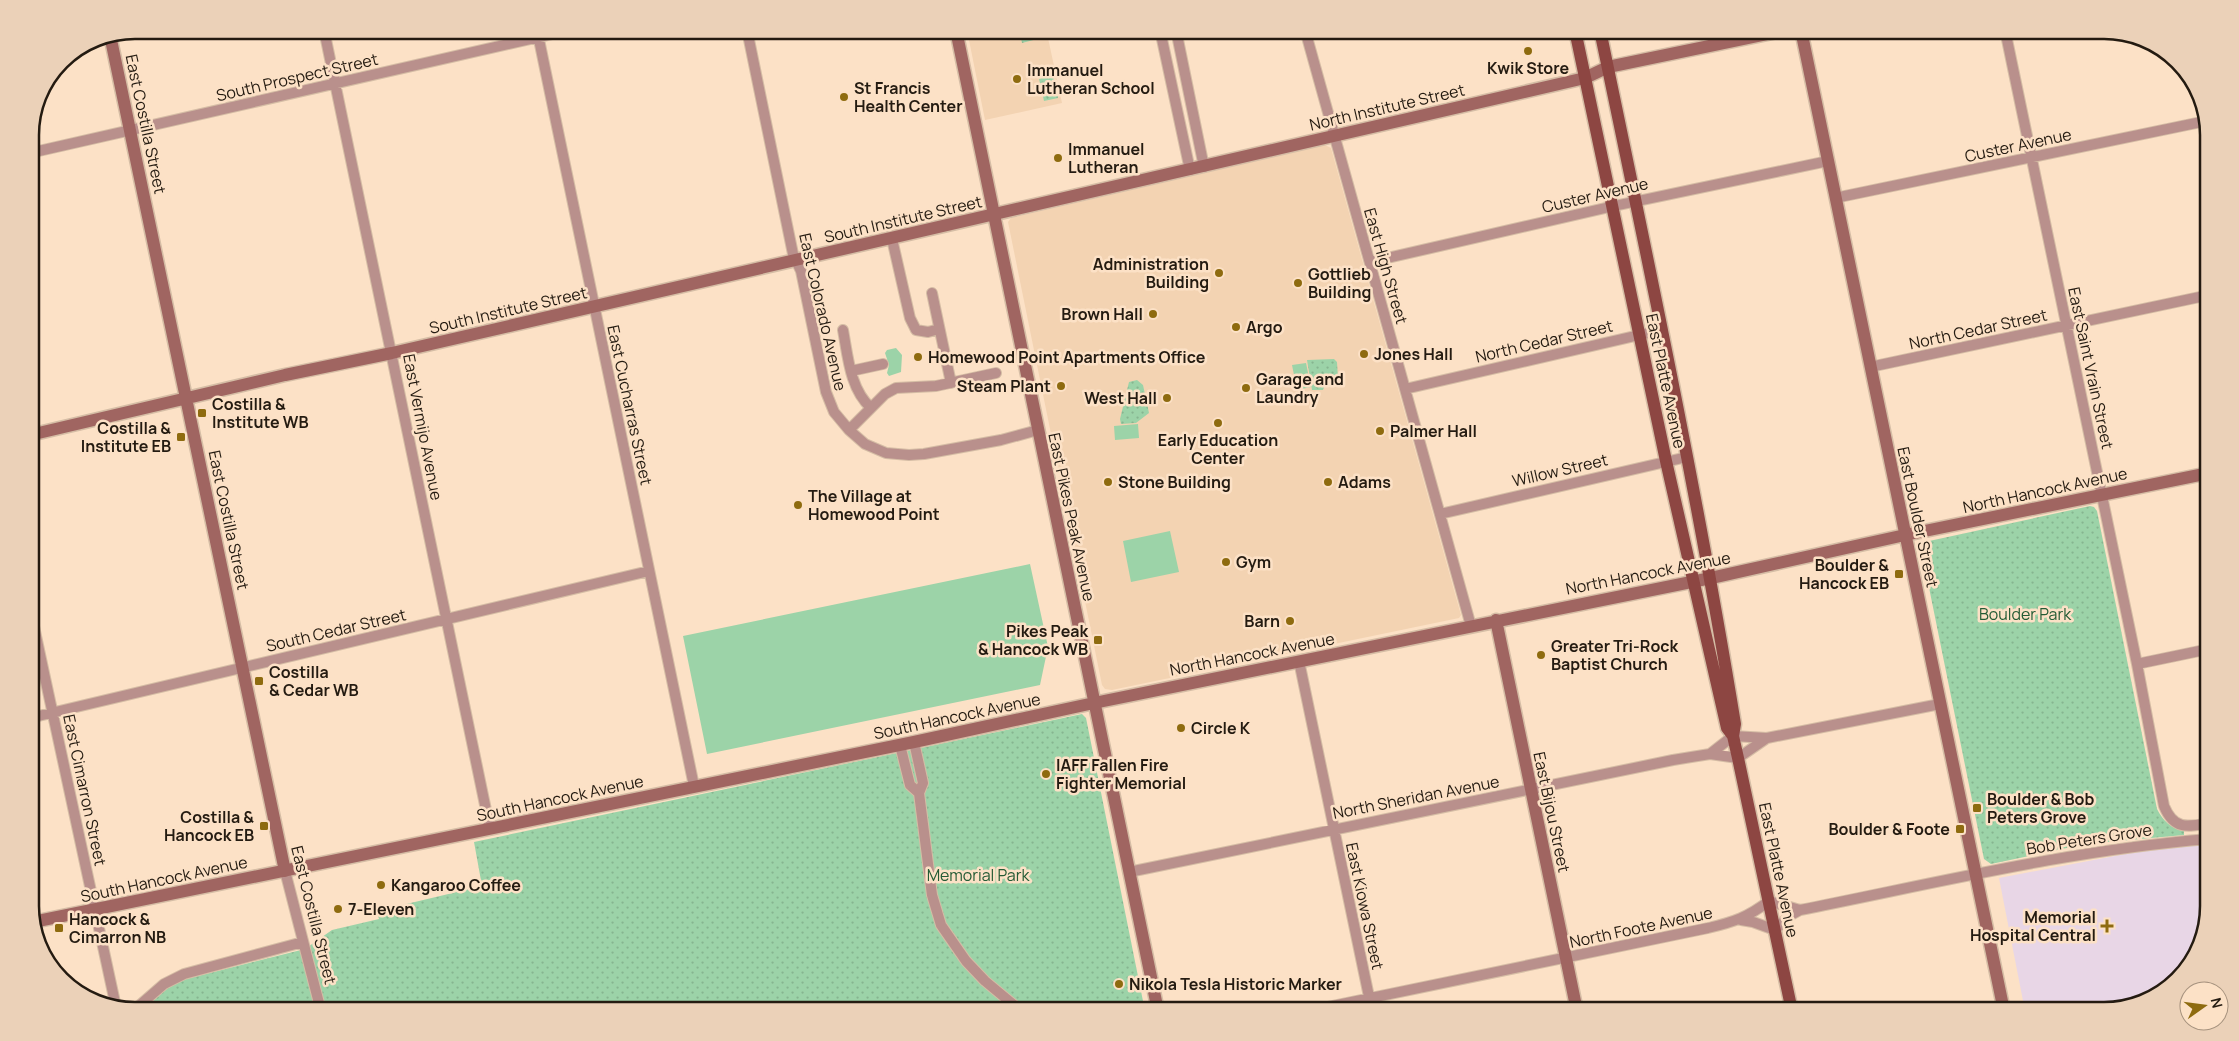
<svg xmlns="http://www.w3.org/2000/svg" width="2239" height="1041" font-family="Manrope,sans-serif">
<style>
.built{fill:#f3d3b2}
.medical{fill:#e8d6e6}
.green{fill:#9cd3a8}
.park{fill:url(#park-dots)}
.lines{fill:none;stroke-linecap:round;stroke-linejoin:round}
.street-casing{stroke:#d5bda5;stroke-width:12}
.secondary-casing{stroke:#d5bda5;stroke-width:15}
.primary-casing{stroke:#d5bda5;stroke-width:15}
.street{stroke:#b9908c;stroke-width:10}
.secondary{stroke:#a06561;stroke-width:12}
.primary{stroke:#8d4642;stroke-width:12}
.poi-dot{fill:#8e6b0f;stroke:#fce1c6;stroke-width:2}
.labels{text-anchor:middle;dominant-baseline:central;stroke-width:5;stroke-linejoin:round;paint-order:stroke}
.poi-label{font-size:16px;font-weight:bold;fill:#241b11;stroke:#fce1c6;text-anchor:start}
.street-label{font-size:16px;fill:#241b11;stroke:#fce1c6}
.park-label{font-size:16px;fill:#245b35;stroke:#fce1c6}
.rim{fill:none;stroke:#241b11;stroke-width:2.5}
</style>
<defs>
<pattern id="park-dots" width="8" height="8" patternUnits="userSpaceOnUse" patternTransform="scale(1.25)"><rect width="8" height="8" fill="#9cd3a8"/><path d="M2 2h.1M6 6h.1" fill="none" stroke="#86b590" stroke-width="1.8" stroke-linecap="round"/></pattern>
</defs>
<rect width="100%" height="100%" fill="#fce1c6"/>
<path class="built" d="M967 30H1056L1048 38 1062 103 985 120Z
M1325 145 1331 148 1461 615 1459 618 1112 690 1105 689 1102 685 1008 222 1011 218Z"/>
<path class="medical" d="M2209 844V906L2201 946 2163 993 2104 1011H2025L1999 878 2136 852Z"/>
<path class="green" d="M896 348 902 355 901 372 889 376 887 373 889 365 885 353 887 350Z
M1306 363 1311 387 1297 390 1292 365Z
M1138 424 1139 438 1115 440 1114 426Z
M1170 531 1179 572 1131 582 1123 541Z
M1030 564 1048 647 1040 685 707 754 683 636Z"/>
<path class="park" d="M1019 30H1046L1045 37 1022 43Z
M1053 76 1058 98 1044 101 1039 79Z
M1334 359 1337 362 1338 379 1326 383 1323 390H1312L1307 360Z
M1137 380 1143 385 1149 413 1136 423 1121 424 1120 419 1129 382Z
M2090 506 2094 507 2097 511 2157 809C2163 821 2171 828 2184 831V835L2086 844 1991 864 1984 859 1920 543Z
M1082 714 1086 718 1145 1011H140L162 991 182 980 305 949 332 930 379 919 377 911 482 886 474 842Z"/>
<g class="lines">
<defs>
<path id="street" d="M324 30 490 829
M537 30 694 786
M747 30 793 254 801 271 826 392 834 412 849 430 865 444 886 453 909 455 924 454 1001 440 1038 430
M1160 30 1190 170
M1176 30 1204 167
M1305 30 1471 626
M2005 30 2137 664 2164 806C2174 830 2187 827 2209 823
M30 153 570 30
M1835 198 2206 121
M892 239 910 318 916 330 928 332 939 329
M1370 262 1614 206 1828 161
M932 293 951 383
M843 330C848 357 850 389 871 408
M1870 367 2209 295
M851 371 883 364
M1405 389 1661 330
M849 430 885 394 896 388 936 386 996 373
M1440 514 1687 457
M30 608 116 1007
M1299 661 1372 1011
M2137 664 2209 649
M30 718 649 571
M900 745 910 785 919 793 923 783 914 742
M1710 754 1733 736 1767 738 1940 704
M919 793 932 895 941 925 966 961 985 981 1021 1011
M285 871 321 1011
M1129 872 1673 760 1710 754 1738 758 1767 738
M1741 920 1753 922 1775 930 1789 916 1800 910
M133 1011 164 984 184 974 303 942
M1308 1011 1708 928C1734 922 1748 917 1769 901L1800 910C1936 883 2071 850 2209 839"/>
<path id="secondary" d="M956 30 1158 1011
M1801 30 2004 1011
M110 35 285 871
M30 435 285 375 392 353 1585 78 1608 67 1787 30
M1496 620 1577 1011
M33 922 914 742 1094 703 1711 578 1905 535 2209 473"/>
<path id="primary" d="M1575 30 1666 461 1727 728 1733 736 1738 758 1792 1011
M1600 30C1648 261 1697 491 1735 724L1733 736"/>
</defs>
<use href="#street" class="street-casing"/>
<use href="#secondary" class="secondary-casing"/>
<use href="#primary" class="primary-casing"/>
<use href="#street" class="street"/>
<use href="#secondary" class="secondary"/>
<use href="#primary" class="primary"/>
</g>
<g class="poi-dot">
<circle cx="1528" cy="51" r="5"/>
<circle cx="1017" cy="79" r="5"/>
<circle cx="844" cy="97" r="5"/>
<circle cx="1058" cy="158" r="5"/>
<circle cx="1219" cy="273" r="5"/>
<circle cx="1298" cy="283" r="5"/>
<circle cx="1153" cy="314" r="5"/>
<circle cx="1236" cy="327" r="5"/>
<circle cx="1364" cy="354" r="5"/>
<circle cx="918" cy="357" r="5"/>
<circle cx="1061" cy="386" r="5"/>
<circle cx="1246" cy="388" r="5"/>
<circle cx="1167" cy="398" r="5"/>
<rect x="197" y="408" width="10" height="10" rx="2.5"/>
<circle cx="1218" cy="423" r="5"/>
<circle cx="1380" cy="431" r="5"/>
<rect x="176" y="432" width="10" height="10" rx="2.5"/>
<circle cx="1108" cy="482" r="5"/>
<circle cx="1328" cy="482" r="5"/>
<circle cx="798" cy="505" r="5"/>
<circle cx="1226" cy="562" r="5"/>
<rect x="1894" y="569" width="10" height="10" rx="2.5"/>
<circle cx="1290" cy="621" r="5"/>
<rect x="1093" y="635" width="10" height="10" rx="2.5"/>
<circle cx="1541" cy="655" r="5"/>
<rect x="254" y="676" width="10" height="10" rx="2.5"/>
<circle cx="1181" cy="728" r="5"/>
<circle cx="1046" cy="774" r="5"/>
<rect x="1972" y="803" width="10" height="10" rx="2.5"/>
<rect x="259" y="821" width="10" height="10" rx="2.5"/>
<rect x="1955" y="824" width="10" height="10" rx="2.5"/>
<circle cx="381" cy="885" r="5"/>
<circle cx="338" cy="909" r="5"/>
<path d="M2104.5 918.5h5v5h5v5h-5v5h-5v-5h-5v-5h5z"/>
<rect x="54" y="923" width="10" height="10" rx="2.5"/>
<circle cx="1119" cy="984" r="5"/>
</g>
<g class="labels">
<g class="poi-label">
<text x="1528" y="68" text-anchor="middle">Kwik Store</text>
<text x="1027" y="70">Immanuel<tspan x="1027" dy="18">Lutheran School</tspan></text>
<text x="854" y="88">St Francis<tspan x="854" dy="18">Health Center</tspan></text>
<text x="1068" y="149">Immanuel<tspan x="1068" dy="18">Lutheran</tspan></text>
<text x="1209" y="264" text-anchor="end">Administration<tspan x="1209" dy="18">Building</tspan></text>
<text x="1308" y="274">Gottlieb<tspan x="1308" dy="18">Building</tspan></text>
<text x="1143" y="314" text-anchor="end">Brown Hall</text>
<text x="1246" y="327">Argo</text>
<text x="1374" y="354">Jones Hall</text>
<text x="928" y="357">Homewood Point Apartments Office</text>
<text x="1256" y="379">Garage and<tspan x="1256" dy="18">Laundry</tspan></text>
<text x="1051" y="386" text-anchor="end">Steam Plant</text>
<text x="1157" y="398" text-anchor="end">West Hall</text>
<text x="212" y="404">Costilla &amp;<tspan x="212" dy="18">Institute WB</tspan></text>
<text x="171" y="428" text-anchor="end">Costilla &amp;<tspan x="171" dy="18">Institute EB</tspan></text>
<text x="1390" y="431">Palmer Hall</text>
<text x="1218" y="440" text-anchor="middle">Early Education<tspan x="1218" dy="18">Center</tspan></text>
<text x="1118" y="482">Stone Building</text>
<text x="1338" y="482">Adams</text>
<text x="808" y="496">The Village at<tspan x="808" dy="18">Homewood Point</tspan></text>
<text x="1236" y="562">Gym</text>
<text x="1889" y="565" text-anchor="end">Boulder &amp;<tspan x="1889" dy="18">Hancock EB</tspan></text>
<text x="1280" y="621" text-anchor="end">Barn</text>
<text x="1088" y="631" text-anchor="end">Pikes Peak<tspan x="1088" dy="18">&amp; Hancock WB</tspan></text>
<text x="1551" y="646">Greater Tri-Rock<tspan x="1551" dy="18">Baptist Church</tspan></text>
<text x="269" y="672">Costilla<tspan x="269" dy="18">&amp; Cedar WB</tspan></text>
<text x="1191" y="728">Circle K</text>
<text x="1056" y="765">IAFF Fallen Fire<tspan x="1056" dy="18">Fighter Memorial</tspan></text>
<text x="1987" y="799">Boulder &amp; Bob<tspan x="1987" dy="18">Peters Grove</tspan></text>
<text x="254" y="817" text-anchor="end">Costilla &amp;<tspan x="254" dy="18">Hancock EB</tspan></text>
<text x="1950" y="829" text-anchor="end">Boulder &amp; Foote</text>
<text x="391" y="885">Kangaroo Coffee</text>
<text x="348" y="909">7-Eleven</text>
<text x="2096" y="917" text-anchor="end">Memorial<tspan x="2096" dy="18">Hospital Central</tspan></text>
<text x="69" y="919">Hancock &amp;<tspan x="69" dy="18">Cimarron NB</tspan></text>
<text x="1129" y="984">Nikola Tesla Historic Marker</text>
</g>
<g class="street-label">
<text transform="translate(297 77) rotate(-13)">South Prospect Street</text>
<text transform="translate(1387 107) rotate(-13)">North Institute Street</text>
<text transform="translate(146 124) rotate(78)">East Costilla Street</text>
<text transform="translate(2018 145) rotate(-12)">Custer Avenue</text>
<text transform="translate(1595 195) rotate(-13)">Custer Avenue</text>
<text transform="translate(903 219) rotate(-13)">South Institute Street</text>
<text transform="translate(1386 266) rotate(74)">East High Street</text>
<text transform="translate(508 310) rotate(-13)">South Institute Street</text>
<text transform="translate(823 312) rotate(77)">East Colorado Avenue</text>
<text transform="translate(1978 329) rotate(-12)">North Cedar Street</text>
<text transform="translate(1544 341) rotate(-13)">North Cedar Street</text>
<text transform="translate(2091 368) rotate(78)">East Saint Vrain Street</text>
<text transform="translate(1666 381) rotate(78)">East Platte Avenue</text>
<text transform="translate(630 405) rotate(78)">East Cucharras Street</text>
<text transform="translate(423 427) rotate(79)">East Vermijo Avenue</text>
<text transform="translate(1560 470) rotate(-13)">Willow Street</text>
<text transform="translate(2045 490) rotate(-12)">North Hancock Avenue</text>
<text transform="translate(1072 517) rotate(78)">East Pikes Peak Avenue</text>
<text transform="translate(1918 517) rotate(78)">East Boulder Street</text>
<text transform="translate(229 520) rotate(78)">East Costilla Street</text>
<text transform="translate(1648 573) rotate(-11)">North Hancock Avenue</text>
<text transform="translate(336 630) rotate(-13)">South Cedar Street</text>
<text transform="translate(1252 654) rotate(-11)">North Hancock Avenue</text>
<text transform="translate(957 716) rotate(-12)">South Hancock Avenue</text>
<text transform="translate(85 790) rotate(78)">East Cimarron Street</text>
<text transform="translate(1416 797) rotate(-11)">North Sheridan Avenue</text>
<text transform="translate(560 798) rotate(-12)">South Hancock Avenue</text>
<text transform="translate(1552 812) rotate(78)">East Bijou Street</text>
<text transform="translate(2089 839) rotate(-9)">Bob Peters Grove</text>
<text transform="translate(1779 870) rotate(78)">East Platte Avenue</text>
<text transform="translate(164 879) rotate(-12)">South Hancock Avenue</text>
<text transform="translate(1365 906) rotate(78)">East Kiowa Street</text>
<text transform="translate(314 915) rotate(76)">East Costilla Street</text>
<text transform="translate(1641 927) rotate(-12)">North Foote Avenue</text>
</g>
<g class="park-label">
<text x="2025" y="614">Boulder Park</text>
<text x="978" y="875">Memorial Park</text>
</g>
</g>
<path d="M0 0H2239V1041H0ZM135 39H2104A96 96 0 0 1 2200 135V906A96 96 0 0 1 2104 1002H135A96 96 0 0 1 39 906V135A96 96 0 0 1 135 39Z" fill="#ebd1b8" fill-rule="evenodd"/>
<path class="rim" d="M135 39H2104A96 96 0 0 1 2200 135V906A96 96 0 0 1 2104 1002H135A96 96 0 0 1 39 906V135A96 96 0 0 1 135 39Z"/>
<g transform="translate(2204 1006) rotate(76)"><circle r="24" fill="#fce1c6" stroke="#a6927e"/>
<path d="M0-4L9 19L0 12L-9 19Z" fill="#8e6b0f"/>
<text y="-8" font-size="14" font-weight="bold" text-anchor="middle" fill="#241b11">N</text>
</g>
</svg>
